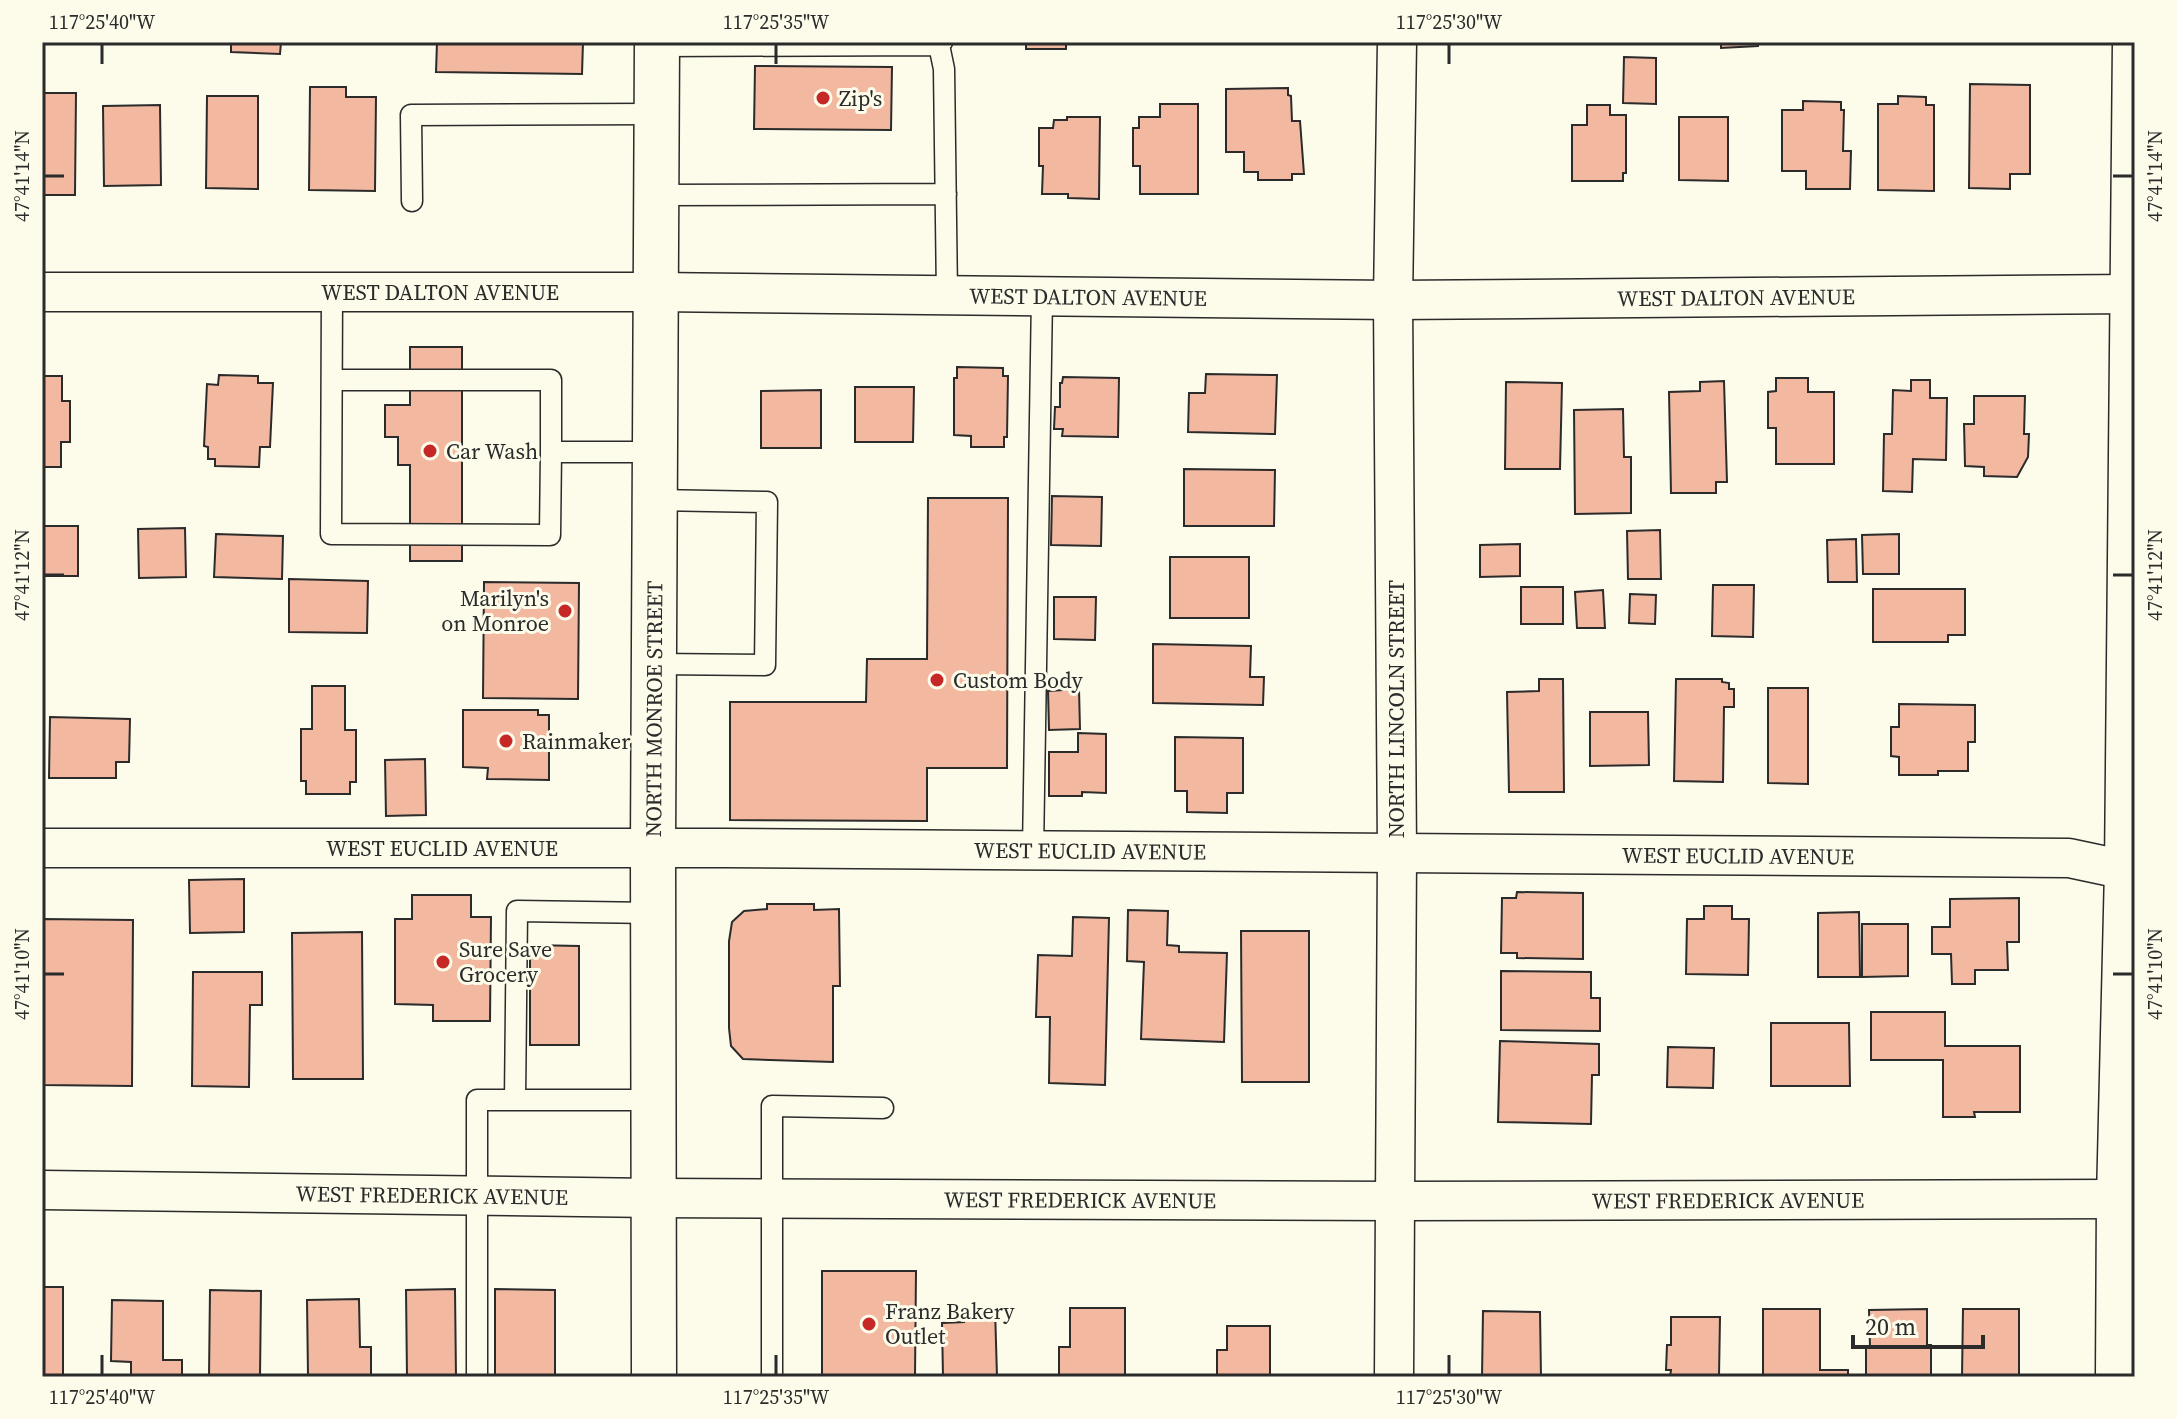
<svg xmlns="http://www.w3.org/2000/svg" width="2177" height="1419" font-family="'Source Serif 4',serif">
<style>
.building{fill:#f2b8a0;stroke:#2b2b2b;stroke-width:2}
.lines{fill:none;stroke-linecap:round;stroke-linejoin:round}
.service-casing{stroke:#2b2b2b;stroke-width:23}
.minor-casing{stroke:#2b2b2b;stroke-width:41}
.tertiary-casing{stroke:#2b2b2b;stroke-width:47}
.secondary-casing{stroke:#2b2b2b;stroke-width:47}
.service{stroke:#fdfbea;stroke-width:20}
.minor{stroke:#fdfbea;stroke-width:38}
.tertiary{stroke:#fdfbea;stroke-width:44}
.secondary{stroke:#fdfbea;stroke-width:44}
.ticks{fill:none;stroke:#2b2b2b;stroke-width:3}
.poi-dot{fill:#c62828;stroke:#fdfbea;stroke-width:3}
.labels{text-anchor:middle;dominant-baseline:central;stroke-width:6;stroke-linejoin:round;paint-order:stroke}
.poi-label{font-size:22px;fill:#2b2b2b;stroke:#fdfbea;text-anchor:start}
.street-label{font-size:22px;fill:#2b2b2b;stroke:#fdfbea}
.neatline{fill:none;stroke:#2b2b2b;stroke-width:3}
.ticks-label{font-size:20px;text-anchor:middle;fill:#2b2b2b}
</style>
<rect width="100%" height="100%" fill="#fdfbea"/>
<path class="building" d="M231 42H281L280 54 231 52Z
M437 42H583L582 74 436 72Z
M1026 42H1066V49H1026Z
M1721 42H1758V46L1721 48Z
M1624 57 1656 58V104L1623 103Z
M755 66 892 67 891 130 754 129Z
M1970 84 2030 85V174H2010V189L1969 188Z
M310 87H346V97H376L375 191 309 190Z
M1288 88V95L1291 96 1292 121H1300L1304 174H1292V180H1258V172H1244V152H1226V89Z
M42 93H76L75 195H42Z
M207 96H258V189L206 188Z
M1898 96 1926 97V105H1934V191L1878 190V104H1898Z
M1803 101 1841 102V110H1844L1843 151H1851L1850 189H1806V171H1782V110H1803Z
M1160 104H1198V194H1140V166H1133V128H1139V117H1160Z
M160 105 161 185 104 186 103 106Z
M1587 105H1610V115H1626V173H1623V181H1572V125H1587Z
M1067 117H1100L1099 199 1068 198V194H1042L1043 166H1039V128H1053L1054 120H1067Z
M1679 117H1728V181L1679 180Z
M410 347H462V561H410V465H398V437H385V405H410Z
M957 367 1003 368V376H1008L1007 437H1004V447H971V436L954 435V378H957Z
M1206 374 1277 375 1275 434 1188 432 1189 393H1205Z
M219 375 258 376V383H273L270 447H260L259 467 215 466V459H208V447L204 446 207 384 218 385Z
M42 376H62V401H70V442H61V467H42Z
M1063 377 1119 378 1118 437 1062 436 1063 429H1054L1055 407H1060V383H1062Z
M1776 378H1808V392H1834V464H1776V428H1768V392L1776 391Z
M1911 380H1930V398H1947L1946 460 1913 459 1912 492 1883 491 1884 434H1892L1893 390 1911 391Z
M1724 381 1727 482H1716V493H1671L1669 392 1700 391V382Z
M1506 382 1562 383 1560 469H1505Z
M855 387H914L913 442H855Z
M821 390V448H761V391Z
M1974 396H2025L2024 434H2029L2028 457 2017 477 1984 476V467L1965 466 1964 424H1974Z
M1623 409 1624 457H1631V513L1575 514 1574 410Z
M1184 469 1275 470 1274 526H1184Z
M1052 496 1102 497 1101 546 1051 545Z
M928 498H1008L1007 768H927V821L730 820V702H866L867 659H927Z
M42 526H78V576H42Z
M185 528 186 577 139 578 138 529Z
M1660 530 1661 579H1628L1627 531Z
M216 534 283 536 282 579 214 577Z
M1899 534V574H1863L1862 535Z
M1856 539 1857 582H1828L1827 540Z
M1520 544V576L1480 577V545Z
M1170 557H1249V618H1170Z
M289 579 368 581 367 633 289 632Z
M484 582 579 583 578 699 483 698Z
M1713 585H1754L1753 637 1712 636Z
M1521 587H1563V624H1521Z
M1873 589H1965V635H1948V642H1873Z
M1603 590 1605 628H1577L1575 592Z
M1630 594 1656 595 1655 624 1629 623Z
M1054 597H1096L1095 640 1054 639Z
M1153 644 1251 646 1250 677H1264L1263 705 1153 703Z
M1539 679H1563L1564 792H1509L1507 692 1539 691Z
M1676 679H1722V682L1729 683V689H1734V707H1724L1723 782 1674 781Z
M312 686H345V730H356V782H350V794H306V781H301V729H312Z
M1768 688H1808V784L1768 783Z
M1079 689 1080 729 1049 730 1048 691Z
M1899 704 1975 705V742H1968V771H1938V775H1899V757L1891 756V727H1899Z
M463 710H538V715H549V780L487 779 488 768 463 767Z
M1590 712H1648L1649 765 1590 766Z
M50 717 130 719 129 762H116V778H49Z
M1078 733 1106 734V793L1082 792V796H1049V752H1078Z
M1175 737 1243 738V793H1227V813L1187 812V791H1175Z
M425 759 426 815 386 816 385 760Z
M244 879V932L190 933 189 880Z
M1517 892 1583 893V959L1517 958V953H1501L1502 898H1516Z
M412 895H471V917H491L490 1021H433V1005L395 1004V919H412Z
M2019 898V942H2007L2008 970H1975V984H1952L1951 954H1932V927H1950V899Z
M767 904H814V910L839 909 840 986H833V1062L743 1059 731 1046 729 1028V941L732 922 744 911 767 909Z
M1704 906H1732V919H1749L1748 975 1686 974 1687 919H1704Z
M1128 910 1168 911 1167 945 1179 946V952L1227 953 1224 1042 1141 1039 1144 962 1127 961Z
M1859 912 1860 977H1818V913Z
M1073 917 1109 918 1105 1085 1049 1083 1050 1017H1036L1038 955 1072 956Z
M42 919 133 920 132 1086 42 1085Z
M1862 924H1908V976L1862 977Z
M1241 931H1309V1082H1242Z
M362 932 363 1079H293L292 933Z
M530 945 579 946V1045H530Z
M1501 971 1591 972V998H1600V1031L1501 1030Z
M193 972H262V1005H250L249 1087 192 1086Z
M1871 1012H1945V1046H2020V1112H1974L1975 1117H1943V1060H1871Z
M1771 1023H1849L1850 1086H1771Z
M1500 1041 1599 1044V1075H1592L1591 1124 1498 1122Z
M1668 1047 1714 1048 1713 1088 1667 1087Z
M822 1271H916L915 1377H822Z
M42 1287H63V1377H42Z
M455 1289 456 1377H407L406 1290Z
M495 1289 555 1290V1377H495Z
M210 1290 261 1291 260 1377H209Z
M359 1299 360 1347H371V1375H308L307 1300Z
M112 1300 163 1301V1360H182V1377H131V1362L111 1361Z
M995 1308 997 1377H943L942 1323 964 1322 963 1309Z
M1070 1308H1125V1377H1059V1347H1070Z
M1763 1309H1820V1370H1848V1377H1763Z
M1927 1309V1345H1931V1377H1866V1347H1870L1869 1310Z
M1963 1309H2019V1377H1962Z
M1483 1311 1540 1312 1541 1377H1482Z
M1671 1317H1720L1719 1377H1670L1671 1370H1666L1667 1345H1671Z
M1227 1326H1270V1377H1217V1350H1227Z"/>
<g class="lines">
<defs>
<path id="service" d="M942 42 939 45 944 69 947 296
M657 46 939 45
M656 195 946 194
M412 201 411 115 657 114
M332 292 331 534 550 535 551 452H655
M332 380H551V452
M654 664 765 665 767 502 655 500
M1033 851 1042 296
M515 1100 517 911 653 913
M477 1377V1100H654
M772 1377V1106L883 1108"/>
<g id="minor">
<path id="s1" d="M42 292H656L1393 300 2135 294"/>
<path id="s2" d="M42 848H722L2069 858 2135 872"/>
<path id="s3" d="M42 1190 654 1198 1395 1201 2119 1199"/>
<path d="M1394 1377 1397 853 1393 300 1397 42"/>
</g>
<path id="tertiary" d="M2118 1377 2119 1199 2127 870 2135 42"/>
<g id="secondary">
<path id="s4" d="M654 1377 653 848 657 42"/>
</g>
</defs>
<use href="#service" class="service-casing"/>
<use href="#minor" class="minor-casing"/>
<use href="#tertiary" class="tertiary-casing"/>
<use href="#secondary" class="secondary-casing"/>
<use href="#service" class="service"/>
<use href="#minor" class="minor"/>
<use href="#tertiary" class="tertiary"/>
<use href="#secondary" class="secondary"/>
</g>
<path class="ticks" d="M102 44V64M776 44V64M1449 44V64M44 176H64M2113 176H2133M44 575H64M2113 575H2133M44 974H64M2113 974H2133M102 1355V1375M776 1355V1375M1449 1355V1375"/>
<g class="poi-dot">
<circle cx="823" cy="98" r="8"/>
<circle cx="430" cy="451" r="8"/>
<circle cx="565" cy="611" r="8"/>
<circle cx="937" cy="680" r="8"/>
<circle cx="506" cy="741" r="8"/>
<circle cx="443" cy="962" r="8"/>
<circle cx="869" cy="1324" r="8"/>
</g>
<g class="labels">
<g class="poi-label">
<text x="839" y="98">Zip's</text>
<text x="446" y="451">Car Wash</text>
<text x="549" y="598" text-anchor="end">Marilyn's<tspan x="549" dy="25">on Monroe</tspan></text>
<text x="953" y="680">Custom Body</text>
<text x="522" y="741">Rainmaker</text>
<text x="459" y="949">Sure Save<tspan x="459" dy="25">Grocery</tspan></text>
<text x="885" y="1311">Franz Bakery<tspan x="885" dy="25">Outlet</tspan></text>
</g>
<g class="street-label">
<text stroke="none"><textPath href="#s1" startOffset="398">WEST DALTON AVENUE</textPath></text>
<text stroke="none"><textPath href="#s1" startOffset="1046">WEST DALTON AVENUE</textPath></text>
<text stroke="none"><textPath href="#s1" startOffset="1694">WEST DALTON AVENUE</textPath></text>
<text stroke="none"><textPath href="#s4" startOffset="668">NORTH MONROE STREET</textPath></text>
<text transform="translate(1396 709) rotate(-90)">NORTH LINCOLN STREET</text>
<text stroke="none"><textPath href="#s2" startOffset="400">WEST EUCLID AVENUE</textPath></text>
<text stroke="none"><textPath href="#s2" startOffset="1048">WEST EUCLID AVENUE</textPath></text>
<text stroke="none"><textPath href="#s2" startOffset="1696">WEST EUCLID AVENUE</textPath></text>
<text stroke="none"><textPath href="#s3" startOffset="390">WEST FREDERICK AVENUE</textPath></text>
<text stroke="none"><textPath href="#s3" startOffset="1038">WEST FREDERICK AVENUE</textPath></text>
<text stroke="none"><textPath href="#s3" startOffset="1686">WEST FREDERICK AVENUE</textPath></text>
</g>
</g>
<rect width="2177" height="1419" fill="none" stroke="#fdfbea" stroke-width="88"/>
<path d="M1853 1335v12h130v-12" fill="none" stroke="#2b2b2b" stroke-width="4"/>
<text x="1865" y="1335" font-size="24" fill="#2b2b2b" stroke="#fdfbea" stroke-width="6" paint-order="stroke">20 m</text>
<rect x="44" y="44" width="2089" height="1331" class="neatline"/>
<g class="ticks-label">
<text x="102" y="29">117°25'40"W</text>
<text x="776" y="29">117°25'35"W</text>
<text x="1449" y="29">117°25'30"W</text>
<text transform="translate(22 176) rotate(-90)" y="7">47°41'14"N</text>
<text transform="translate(2155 176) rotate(-90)" y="7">47°41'14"N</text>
<text transform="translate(22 575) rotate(-90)" y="7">47°41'12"N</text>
<text transform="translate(2155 575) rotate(-90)" y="7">47°41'12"N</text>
<text transform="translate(22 974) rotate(-90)" y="7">47°41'10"N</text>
<text transform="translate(2155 974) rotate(-90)" y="7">47°41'10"N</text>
<text x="102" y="1404">117°25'40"W</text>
<text x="776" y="1404">117°25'35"W</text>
<text x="1449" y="1404">117°25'30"W</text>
</g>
</svg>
